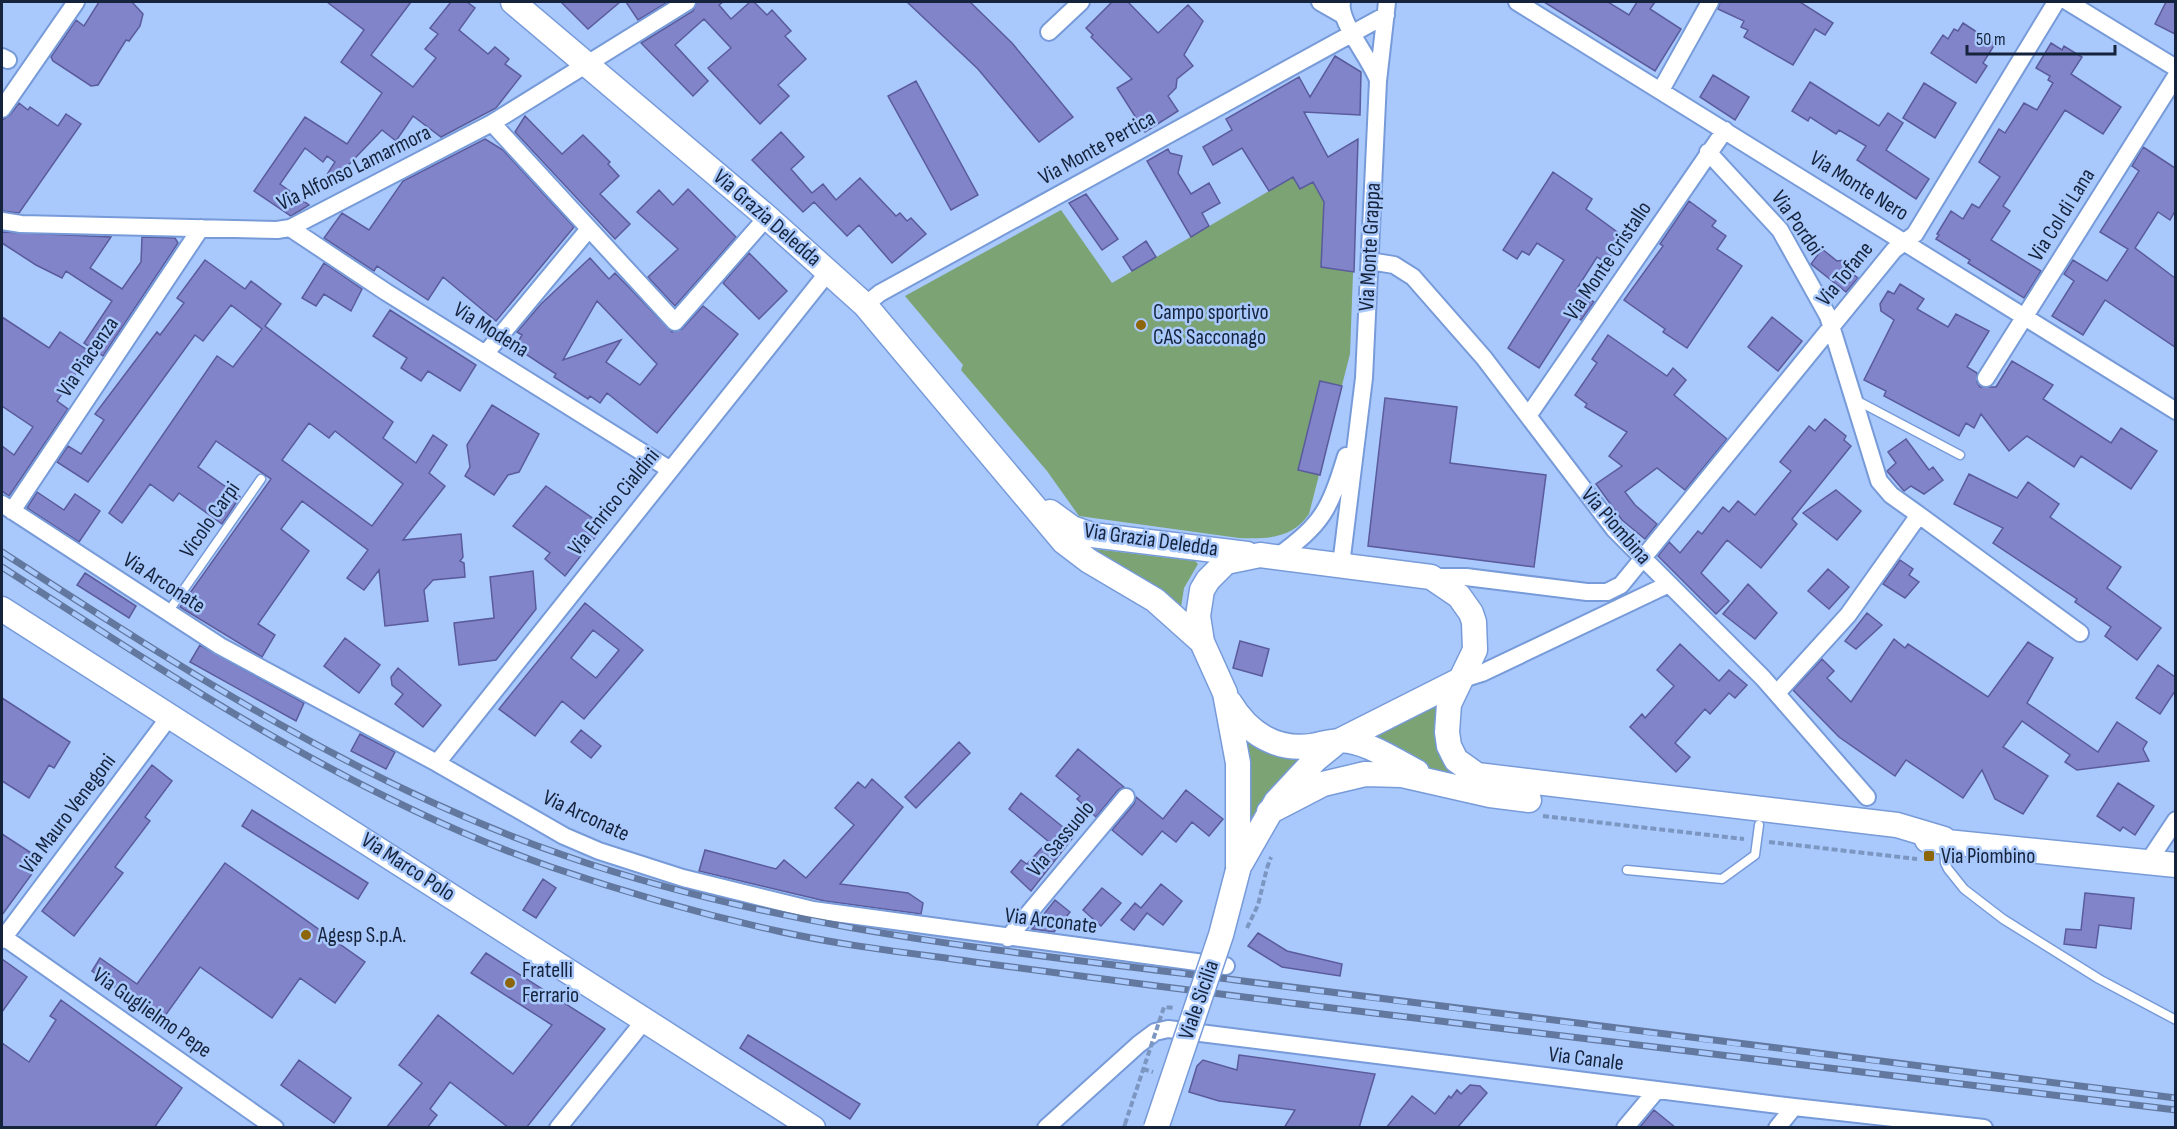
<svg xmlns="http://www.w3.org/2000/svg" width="2177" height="1129" font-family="'Sofia Sans Condensed',sans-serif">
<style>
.green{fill:#7ba374}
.building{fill:#8184c8;stroke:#5a5b9c;stroke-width:1.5;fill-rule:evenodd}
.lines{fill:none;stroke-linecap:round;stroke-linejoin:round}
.lane-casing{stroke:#779bd9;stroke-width:11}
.street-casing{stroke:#779bd9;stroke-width:20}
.secondary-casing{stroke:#779bd9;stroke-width:27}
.path{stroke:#7c96c2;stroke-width:4;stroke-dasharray:6 3;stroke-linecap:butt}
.lane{stroke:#fff;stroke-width:8}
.street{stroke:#fff;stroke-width:16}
.secondary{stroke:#fff;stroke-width:24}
.rail-casing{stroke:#62789f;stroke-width:7}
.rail{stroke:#a9c8fc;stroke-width:4.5;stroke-dasharray:14;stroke-linecap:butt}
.secondary-bridge-casing{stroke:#779bd9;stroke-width:27;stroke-linecap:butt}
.path-bridge{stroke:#7c96c2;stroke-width:4;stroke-dasharray:6 3;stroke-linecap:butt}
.secondary-bridge{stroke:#fff;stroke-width:24}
.poi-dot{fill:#8d6609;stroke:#a9c8fc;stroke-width:2}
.labels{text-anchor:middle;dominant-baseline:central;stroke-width:5;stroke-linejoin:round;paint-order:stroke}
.street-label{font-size:22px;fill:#15233c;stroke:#a9c8fc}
.poi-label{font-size:22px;fill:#15233c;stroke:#a9c8fc;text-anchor:start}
</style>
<rect width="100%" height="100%" fill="#a9c8fc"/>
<path class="green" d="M1358 139 1350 354 1309 514C1292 539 1266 539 1239 538L1079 516 1047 471 961 370 963 365 905 296 1061 210 1112 283Z
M1094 549 1195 561 1198 564 1184 588 1181 607 1091 550Z
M1435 705 1458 775 1455 777 1422 765 1378 740 1377 736Z
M1242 736 1261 749 1297 760 1298 765 1261 806 1250 823 1245 822Z"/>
<path class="building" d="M99 2H132L143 14 140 26 129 41 126 40 98 85 91 86 53 61 51 57 76 20 84 26Z
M327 2H411L371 55 413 87 436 58 425 49 438 34 430 28 451 2H467L475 8 459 30 488 54 495 47 509 59 505 64 521 76 496 108 441 137 413 116 396 141 382 130 333 181 326 176 335 162 327 156 323 162 305 148 280 184 309 205 291 216 254 191 305 117 347 144 382 93 341 62 364 30Z
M561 2H620L588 29Z
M626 2H668L638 20Z
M697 2H723L719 5 731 19 750 2H754L767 15 772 10 791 31 785 36 806 59 778 85 789 96 760 124 708 68 731 48 704 19 675 45 708 81 693 96 641 43 693 11Z
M907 2H970L1012 43 1073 117 1039 142 978 69Z
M1112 2H1128L1158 33 1188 5 1203 21 1184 55 1193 66 1177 79 1176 88 1168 96 1178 111 1145 132 1117 88 1132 79 1091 37 1093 35 1086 28Z
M1544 2H1608L1629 15 1637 2H1655L1650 9 1681 29 1655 71Z
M1720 2H1800L1833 23 1825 35 1815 29 1793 65 1744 37 1748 30 1741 27 1744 21 1718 9Z
M2166 2H2175V34L2155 24Z
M1963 23 1995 44 1983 63 1987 66 1976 83 1931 53 1943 35 1948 39 1954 29 1958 31Z
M2051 43 2062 50 2064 46 2082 57 2071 74 2121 107 2103 134 2065 110 2003 206 2010 211 1991 240 2041 271 2024 298 1968 263 1970 260 1936 239 1939 235 1937 234 1951 211 1963 219 1972 204 1979 208 2000 177 1979 162 1999 129 2005 133 2024 103 2037 110 2053 83 2048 80 2050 76 2036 68Z
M1335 56 1361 72 1360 115 1304 112 1328 157 1358 139 1354 272 1321 267 1324 202 1313 182 1300 189 1293 177 1269 191 1242 148 1213 165 1203 147 1232 130 1226 119 1299 77 1310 97Z
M1713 75 1749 97 1735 120 1700 97Z
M916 81 978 195 951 210 888 96Z
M1810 82 1879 126 1888 113 1903 123 1886 150 1929 179 1916 199 1857 160 1866 146 1839 130 1836 134 1810 117 1808 121 1792 111Z
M1924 83 1956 103 1935 138 1903 118Z
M19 103 28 110 30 107 58 126 66 114 81 124 19 213 2 211V120L10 115Z
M525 116 562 154 583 135 610 162 608 164 619 176 600 194 630 224 615 239 515 132Z
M781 132 804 157 791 169 812 193 823 184 836 200 860 178 896 216 900 213 907 221 911 218 926 234 892 263 859 225 847 236 814 202 803 212 752 160Z
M485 139 503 150 574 227 496 321 443 277 428 300 377 266 374 271 324 238 342 213 369 230 403 181Z
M2143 147 2175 168V211L2170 220 2158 212 2135 248 2175 278V347L2105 300 2083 335 2052 316 2074 281 2064 274 2073 260 2107 281 2128 249 2100 232 2139 171 2132 166Z
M1168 149 1170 153 1182 156 1178 173 1191 194 1209 183 1220 203 1202 213 1209 226 1191 237 1147 161Z
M1553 172 1592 199 1586 209 1624 237 1606 263 1597 257 1576 290 1594 302 1581 320 1573 315 1539 368 1508 348 1564 260 1537 243 1529 255 1522 251 1517 259 1503 250Z
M688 189 736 237 675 306 648 277 678 249 637 212 659 190 673 205Z
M1086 194 1118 239 1102 250 1069 203Z
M1689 201 1716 221 1712 226 1726 236 1717 249 1742 266 1687 348 1663 332 1665 329 1624 300 1663 246 1660 244Z
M2 232 111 237 90 268 122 289 141 262 142 237 175 238 178 243 103 356 84 343 112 301 66 271 62 278 36 265 2 243Z
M1146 241 1156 257 1132 271 1123 257Z
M1822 249 1837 261 1853 259V274L1858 278 1846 292 1811 264Z
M749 253 787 291 759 319 723 283Z
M590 258 609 279 615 273 672 332 682 329 703 306 738 334 657 433 607 393 600 403 590 396 588 399 554 377 556 374 515 347 522 335 517 332 541 304ZM597 301 657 364 640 385 606 362 621 340 563 360Z
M205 260 245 289 251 281 281 304 265 326 393 422 383 438 416 463 433 435 447 445 429 473 445 486 403 540 461 534 463 557 460 561 464 563 465 577 433 580 424 590 428 621 385 626 379 570 364 590 347 578 368 550 302 501 281 529 309 551 258 624 275 635 262 657 180 607 271 479 216 441 198 467 240 497 222 524 179 493 173 501 150 484 122 523 109 513 217 356 233 367 262 329 231 305 203 341 195 335 88 482 57 462 68 446 81 454 104 420 95 414 157 332 160 335 184 303 177 298ZM309 423 329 438 335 431 403 484 372 526 282 460Z
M324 263 362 289 351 311 324 294 316 306 302 298Z
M1900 284 1924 299 1917 309 1948 327 1956 314 1989 331 1967 367 1977 373V382L1980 387H1996L2012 361 2053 385 2043 399 2111 443 2121 428 2157 451 2131 489 2081 456 2074 467 2027 436 2009 451 1981 414 1974 428 1966 423 1959 436 1884 396 1886 391 1864 380 1894 320 1881 311 1880 304 1888 291 1894 294Z
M390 310 476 365 460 391 428 371 421 381 401 368 407 358 373 336Z
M2 317 49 348 60 332 90 352 57 401 68 409 9 496 2 491V446L14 455 33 427 2 406Z
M1772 317 1802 341 1778 371 1748 347Z
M1608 335 1667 376 1673 368 1686 380 1674 395 1727 439 1685 490 1657 468 1625 492 1635 505 1657 524 1645 539 1622 520 1596 484 1622 466 1609 456 1627 432 1585 407 1587 404 1575 395 1597 363 1592 359Z
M1320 381 1342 386 1320 475 1298 470Z
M1385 398 1457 407 1450 463 1546 475 1534 567 1368 546Z
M492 405 539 434 519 472 508 475 494 495 465 476 470 467 467 445Z
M1825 419 1846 436 1844 440 1851 446 1792 519 1797 524 1761 568 1727 540 1701 573 1729 601 1716 614 1658 556 1669 542 1680 553 1698 531 1702 534 1723 507 1729 512 1738 501 1755 515 1791 471 1780 462 1809 426 1815 431Z
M1906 439 1929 470 1933 467 1943 480 1924 494 1911 486 1904 491 1887 471 1896 463 1888 452Z
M1969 474 2017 498 2028 482 2059 504 2050 517 2121 567 2107 588 2161 628 2137 660 2105 636 2111 627 2075 602 2077 599 1993 543 2003 528 1954 504Z
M546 486 604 526 565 576 545 559 550 553 513 526Z
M1836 490 1861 511 1837 540 1803 513Z
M37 492 64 510 75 494 100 511 79 542 27 508Z
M1900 560 1913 569 1909 575 1919 582 1905 598 1883 584Z
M1828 569 1849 587 1829 609 1808 591Z
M533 571 536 609 496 660 459 665 454 623 494 618 490 577Z
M85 573 136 606 129 618 77 585Z
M1748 584 1777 613 1755 639 1723 614Z
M585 603 643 650 584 719 562 701 535 736 499 709ZM593 630 619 650 596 678 571 658Z
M1867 613 1882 625 1856 649 1845 641Z
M345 638 380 665 359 693 324 666Z
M1894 639 1905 648 1908 644 1988 697 2028 642 2053 658 2027 703 2098 752 2117 722 2147 742 2143 749 2149 761 2077 770 2065 762 2070 755 2022 721 2003 747 2048 776 2023 814 1995 799 1982 770 1963 798 1906 760 1895 776 1839 737 1793 690 1822 659 1834 671 1827 678 1851 702Z
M1240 641 1269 649 1262 676 1233 668Z
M1680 644 1719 681 1729 670 1747 685 1735 698 1729 693 1710 714 1705 709 1675 743 1690 757 1676 772 1630 727 1642 714 1645 718 1674 686 1657 670Z
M200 645 304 703 296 721 190 662Z
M2158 665 2175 677V691L2160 714 2136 698Z
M398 668 441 705 423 727 395 704 403 694 392 685 391 677Z
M2 698 70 742 54 768 49 765 29 798 2 781Z
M581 730 601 746 591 758 571 742Z
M360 734 395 752 386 769 351 751Z
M959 742 970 753 916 808 905 797Z
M1078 749 1124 787 1118 790 1096 817 1077 799 1080 796 1056 776Z
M152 765 172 781 145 817 150 821 115 867 123 873 74 936 42 911Z
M872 779 903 807 840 884 908 893 923 903 921 914 825 901 699 871 705 850 776 869 784 860 806 878 854 825 835 808 858 782 865 788Z
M2118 783 2154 806 2135 835 2123 827 2120 831 2097 816Z
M1186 790 1223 819 1209 836 1192 822 1176 842 1162 831 1142 855 1112 830 1134 804 1136 797 1163 819Z
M1021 793 1074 836 1031 891 1011 872 1021 860 1027 864 1048 841 1009 809Z
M252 810 368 883 358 899 242 826Z
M2 834 42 860 2 915Z
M225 863 365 962 335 1003 300 978 272 1018 200 967 162 1020 92 971 100 958 137 984Z
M543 879 556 888 536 918 523 910Z
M1161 884 1182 901 1163 925 1147 913 1134 930 1121 920 1135 903 1141 908Z
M1102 888 1121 903 1101 926 1083 910Z
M2085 893 2134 898 2131 929 2099 925 2096 948 2064 944 2066 929 2081 930Z
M1055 900 1070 912 1054 932 1032 929Z
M1258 933 1287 951 1342 964 1340 976 1282 967 1248 946Z
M486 953 605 1029 526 1128H509L450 1082 430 1109 437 1115 427 1128H386L422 1083 399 1065 438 1015 513 1074 552 1025 471 973Z
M2 959 27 977 2 1012Z
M61 1000 182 1088 154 1128H2V1043L29 1062 56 1020 50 1016Z
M748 1035 860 1104 850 1119 740 1048Z
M1239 1055 1375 1074 1359 1128H1284L1295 1110 1219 1101 1189 1092 1197 1066 1203 1060 1237 1070Z
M299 1060 351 1098 334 1123 281 1085Z
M1470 1085 1480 1086 1487 1093 1457 1128H1386L1412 1096 1435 1114 1449 1096 1451 1098 1457 1090 1461 1094Z
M1654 1110 1676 1128H1639Z"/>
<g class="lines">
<defs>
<path id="lane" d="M1854 399 1960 455
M168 612 261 479
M1944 843 1945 863 1948 869 1964 889 2003 919 2099 979 2176 1020
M1627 870 1722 879 1755 855 1759 825"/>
<path id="street" d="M1320 2 1341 14
M1342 2C1338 21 1370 58 1378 80
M1517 2 2176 411
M2068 2 2176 68
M1049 32 1081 2
M2 57 8 60
M1661 90 1710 2
M2 109 76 2
M492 123 675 322 767 217
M1708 152 1780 230 1828 316 1879 481 1891 495 1919 515
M2 221 21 224 277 230 290 228 492 123 687 2
M290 228 386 292 669 469
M1370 261 1394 265 1413 277 1484 358 1614 529 1763 678 1867 797
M865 305 880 293 1386 15
M486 353 588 230
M1986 378 2176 76
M1528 416 1725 130
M2 504 220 646 437 763 564 836 599 851 683 878 813 910 1226 966
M12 511 201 228
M1277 557C1323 523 1329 511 1346 456
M1341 565 1364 378 1378 81 1387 2
M1432 577H1466L1587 592H1607L1621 585 1894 250 1915 234 2056 2
M1460 680 1482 673 1669 584
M1777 693 1848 615 1919 515 2080 633
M437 763 829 271
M2148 862 2176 820
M2 936 275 1128
M1008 938 1126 797
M2 940 170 716
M558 1128 644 1021
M1046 1128 1139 1044 1155 1032 1168 1029 1794 1107 1984 1128
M1625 1128 1656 1091
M1777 1128 1794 1107"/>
<path id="secondary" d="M513 2 767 217 865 305 1064 542 1089 561 1155 600 1202 642
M1050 512 1072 528 1092 535 1247 554
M2 609 813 1128
M1230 703C1248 733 1276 751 1312 746 1323 744 1337 739 1349 741 1372 745 1396 761 1417 772
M1269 812 1323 784 1365 774 1402 775 1490 795 1529 800
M1927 840 2176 865
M1241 863 1276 802 1315 760 1337 742 1460 680
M1238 870V763L1225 693 1202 642 1198 616 1202 590 1208 580 1226 562 1260 555 1431 577 1459 596 1471 613 1474 622 1475 650 1449 704 1447 732 1449 746 1456 760 1477 775 1897 825 1944 839"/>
</defs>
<use href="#lane" class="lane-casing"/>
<use href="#street" class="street-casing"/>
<use href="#secondary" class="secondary-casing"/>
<path class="path" d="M1543 816 1744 839
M1769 842 1917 859
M1267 868 1271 857
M1143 1069 1153 1072
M1124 1128 1125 1124"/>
<use href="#lane" class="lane"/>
<use href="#street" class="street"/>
<use href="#secondary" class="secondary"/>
<defs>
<path id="rail" d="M2 552C181 668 360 785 563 855 779 931 1009 951 1235 980 1548 1021 1862 1059 2176 1098
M2 567C177 680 353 798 551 867 627 893 704 915 782 932 845 946 910 953 974 962 1080 976 1185 990 1291 1003 1586 1039 1881 1074 2176 1110"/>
</defs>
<use href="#rail" class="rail-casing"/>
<use href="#rail" class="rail"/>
<defs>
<path id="secondary-bridge" d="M1156 1128 1221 935 1238 870"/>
</defs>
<use href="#secondary-bridge" class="secondary-bridge-casing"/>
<path class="path-bridge" d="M1247 928 1258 905 1267 868
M1125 1124 1164 1007 1174 1008"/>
<use href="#secondary-bridge" class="secondary-bridge"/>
</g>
<g class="poi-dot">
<circle cx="1141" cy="325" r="6"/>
<rect x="1923" y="850" width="12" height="12" rx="3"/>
<circle cx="306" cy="935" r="6"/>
<circle cx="510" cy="983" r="6"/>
</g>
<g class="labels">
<g class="street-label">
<text transform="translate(1097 148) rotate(-29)">Via Monte Pertica</text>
<text transform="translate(354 168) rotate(-26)">Via Alfonso Lamarmora</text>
<text transform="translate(1859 186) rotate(32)">Via Monte Nero</text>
<text transform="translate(2062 215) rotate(-58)">Via Col di Lana</text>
<text transform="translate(767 218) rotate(41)">Via Grazia Deledda</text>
<text transform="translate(1797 223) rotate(55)">Via Pordoi</text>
<text transform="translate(1370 247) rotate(-87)">Via Monte Grappa</text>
<text transform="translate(1608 261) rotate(-56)">Via Monte Cristallo</text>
<text transform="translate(1845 274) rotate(-51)">Via Tofane</text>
<text transform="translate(491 330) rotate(32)">Via Modena</text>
<text transform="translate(88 357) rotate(-56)">Via Piacenza</text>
<text transform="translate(614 502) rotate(-51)">Via Enrico Cialdini</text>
<text transform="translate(210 520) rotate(-55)">Vicolo Carpi</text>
<text transform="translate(1616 526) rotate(49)">Via Piombina</text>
<text transform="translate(1151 540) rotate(8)">Via Grazia Deledda</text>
<text transform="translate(164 583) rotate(33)">Via Arconate</text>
<text transform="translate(68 814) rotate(-53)">Via Mauro Venegoni</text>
<text transform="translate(586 816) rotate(25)">Via Arconate</text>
<text transform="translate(1061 839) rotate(-50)">Via Sassuolo</text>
<text transform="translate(408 867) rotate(33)">Via Marco Polo</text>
<text transform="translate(1051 921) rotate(7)">Via Arconate</text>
<text transform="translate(1199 1000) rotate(-71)">Viale Sicilia</text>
<text transform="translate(152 1013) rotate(35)">Via Guglielmo Pepe</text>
<text transform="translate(1586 1059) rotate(7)">Via Canale</text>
</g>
<g class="poi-label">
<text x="1153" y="312">Campo sportivo<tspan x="1153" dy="25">CAS Sacconago</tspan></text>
<text x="1941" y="856">Via Piombino</text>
<text x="318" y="935">Agesp S.p.A.</text>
<text x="522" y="970">Fratelli<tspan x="522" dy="25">Ferrario</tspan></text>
</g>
</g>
<rect width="2177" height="1129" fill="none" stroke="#15233c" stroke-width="6"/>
<path d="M1967 45v9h148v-9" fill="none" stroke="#15233c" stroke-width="3"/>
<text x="1976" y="45" font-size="18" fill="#15233c" stroke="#a9c8fc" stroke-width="4.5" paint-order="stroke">50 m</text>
</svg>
